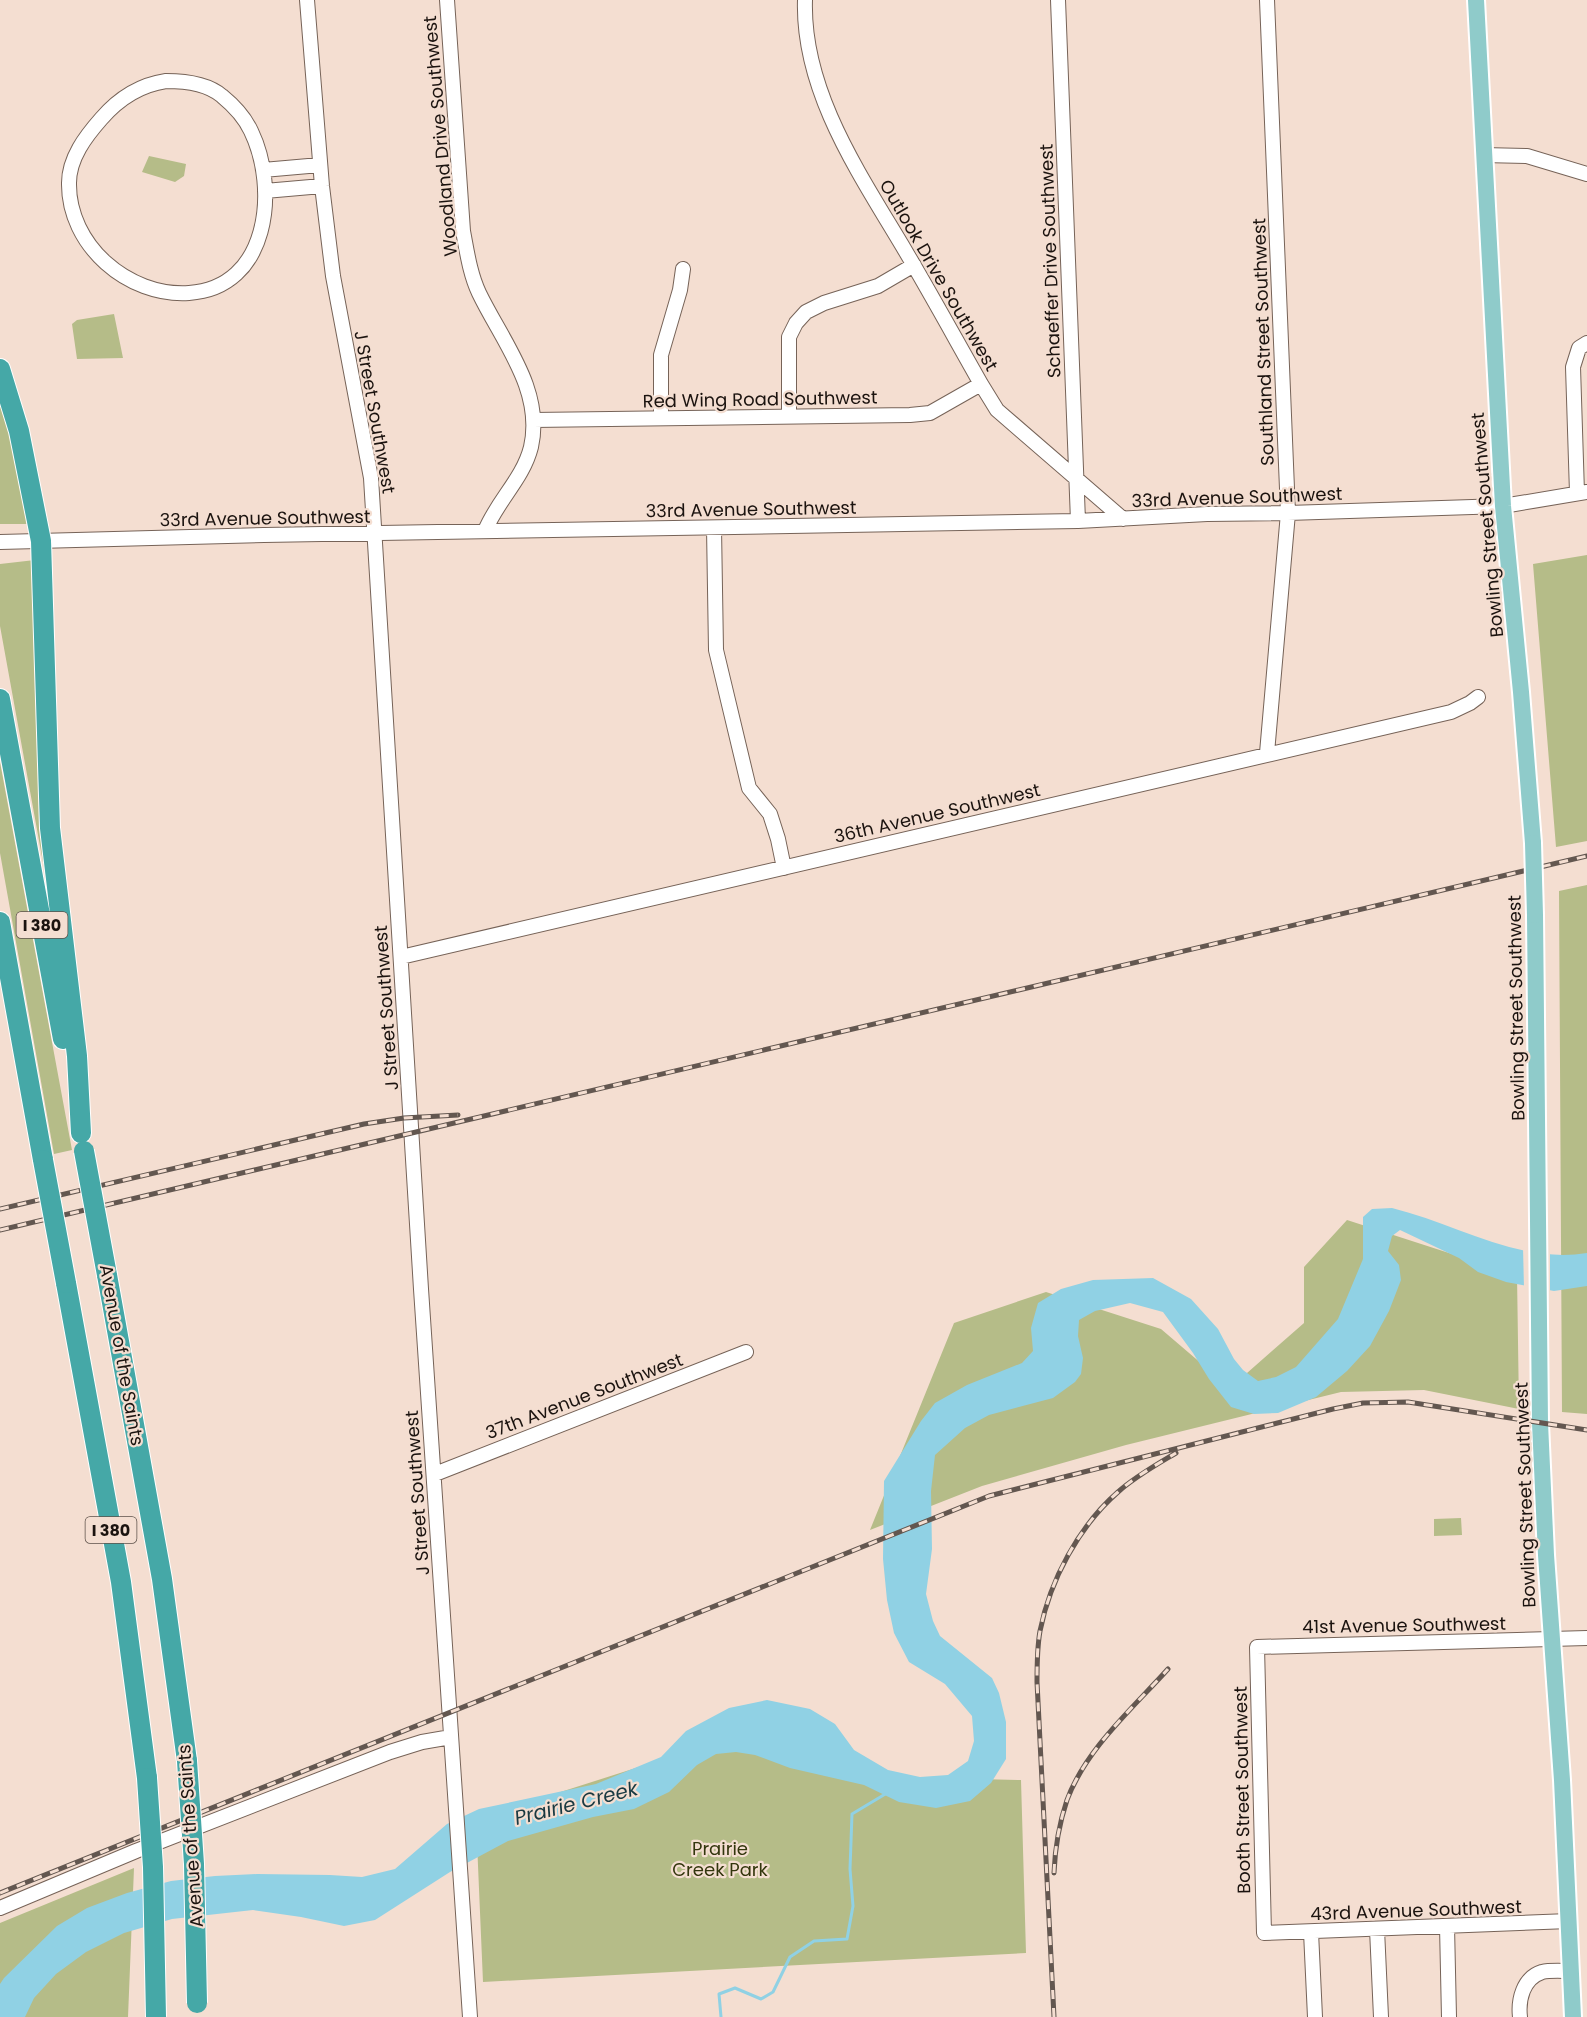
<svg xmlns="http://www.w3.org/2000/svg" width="1587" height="2017" font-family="Poppins,sans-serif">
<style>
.green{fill:#b5bc88}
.water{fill:#90d1e4}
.pier{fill:#f4ded1}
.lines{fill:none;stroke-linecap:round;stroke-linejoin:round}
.stream{stroke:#90d1e4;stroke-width:3}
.minor-casing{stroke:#766358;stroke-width:16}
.major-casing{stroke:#fff;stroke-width:20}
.highway-casing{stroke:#fff;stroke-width:22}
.minor{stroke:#fff;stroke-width:14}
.major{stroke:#8fcbca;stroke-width:16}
.highway{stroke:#45a8a7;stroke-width:20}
.rail-casing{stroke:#635750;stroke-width:5}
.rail{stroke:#f4ded1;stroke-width:3;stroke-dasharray:9;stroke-linecap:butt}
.major-bridge-casing{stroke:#fff;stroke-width:20;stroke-linecap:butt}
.highway-bridge-casing{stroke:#fff;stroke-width:22;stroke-linecap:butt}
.major-bridge{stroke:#8fcbca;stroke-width:16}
.highway-bridge{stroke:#45a8a7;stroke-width:20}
.labels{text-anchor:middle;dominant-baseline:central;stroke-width:4.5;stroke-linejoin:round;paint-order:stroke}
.shield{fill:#f4ded1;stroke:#5c5049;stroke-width:1.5}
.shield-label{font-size:16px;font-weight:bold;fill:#1b130f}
.street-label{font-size:18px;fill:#1b130f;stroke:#f4ded1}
.park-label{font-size:18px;fill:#33360d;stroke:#f4ded1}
.water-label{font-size:20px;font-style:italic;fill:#193941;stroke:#f4ded1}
</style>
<rect width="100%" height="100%" fill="#f4ded1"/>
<path class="green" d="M149 156 186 164 184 176 175 182 142 172Z
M114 314 123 358 77 359 72 324 77 320Z
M0 389 29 522 26 524H0Z
M1587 555V841L1556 847 1533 564Z
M35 560 50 901 0 626V564Z
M0 762 72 1150 54 1154 0 853Z
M1587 885V1414L1562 1412 1559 891Z
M1347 1220 1517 1275 1519 1409 1424 1390 1341 1392 1126 1445 982 1486 870 1530 954 1323 1046 1292 1161 1329 1230 1388 1304 1323V1267Z
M1461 1518 1462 1535 1434 1536V1519Z
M714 1743 895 1777 1021 1780 1026 1953 483 1982 476 1819Z
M134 1868 128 2017H0V1923Z"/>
<path class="water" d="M1392 1208C1457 1224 1519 1264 1587 1253V1286L1554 1291 1506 1282 1478 1272 1459 1258 1400 1230 1392 1236 1388 1251 1399 1265 1401 1280 1389 1311 1370 1346 1347 1371 1316 1397 1278 1413 1254 1414 1231 1407 1209 1379 1193 1353 1163 1312 1130 1303 1095 1311 1079 1320 1078 1336 1083 1358 1081 1374 1075 1382 1053 1398 989 1415 965 1428 935 1455 931 1491 932 1549 926 1594 933 1621 940 1636 992 1678 999 1693 1006 1722V1759L991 1783 970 1801 936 1808 899 1802 864 1785 790 1768 755 1755 736 1752 716 1754 697 1765 669 1792 634 1809 593 1817 508 1841 450 1872 375 1920 344 1926 301 1917 253 1910 172 1919 124 1933 86 1952 56 1974 34 1998 25 2017H0V1984L4 1978 57 1926 87 1908 127 1893 171 1881 215 1876 257 1874 330 1875 362 1877 395 1869 447 1824 479 1809 596 1784 661 1757 686 1731 729 1708 767 1700 810 1709 835 1724 854 1750 888 1770 920 1777 948 1775 968 1761 974 1741 972 1716 945 1684 909 1662 894 1633 887 1600 883 1559 884 1481 921 1421 935 1403 967 1385 1022 1363 1033 1351 1031 1328 1038 1303 1061 1289 1093 1280 1153 1278 1191 1299 1218 1329 1234 1359 1243 1370 1258 1381 1276 1377 1296 1367 1338 1319 1363 1259V1217L1372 1209Z"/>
<path class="pier" d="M1523 1247 1550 1252V1293L1524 1288Z"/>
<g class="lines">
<path class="stream" d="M721 2017 719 1994 735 1988 761 1999 773 1992 790 1957 814 1941 847 1939 853 1906 850 1869 852 1814 887 1793"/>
<defs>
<path id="minor" d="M307 0 322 186 333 276 371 478 421 1289 470 2017
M447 0 463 231C467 252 470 274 479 293 502 341 544 390 531 447 523 479 497 501 485 531
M805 0C802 92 861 176 906 252 932 296 956 340 981 384L997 410 1123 519
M1058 0 1078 521
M1267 0 1288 513 1267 753
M166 81C185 81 208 84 222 96 233 105 245 118 251 131 279 189 269 288 189 293 128 297 68 245 69 183 69 158 86 136 101 119 119 98 139 85 166 81Z
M1483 155 1527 156 1587 174
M263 170 320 165
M265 191 322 186
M789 415V337L796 323 806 312 824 303 878 286 914 265
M661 418V355L680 290 683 269
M533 420 910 415 930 413 981 384
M1577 493 1573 367 1579 348 1587 343
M714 528 716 650 749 788 770 814 778 839 784 868
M0 542 264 535 1078 521 1207 514 1288 513 1503 506 1587 492
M401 957 1451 712 1470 703 1478 697
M435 1474 746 1352
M0 1908 136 1851 390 1752 422 1742 451 1737
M1569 1921 1264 1933 1257 1647 1587 1638
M1447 1926 1449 2017
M1377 1929 1381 2017
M1311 1932 1315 2017
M1520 2017C1518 2000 1523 1978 1542 1972 1550 1970 1562 1971 1571 1971"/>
<path id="major" d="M1476 0 1503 506 1521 692 1533 843
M1535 915 1540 1423 1546 1555 1562 1780 1573 2017"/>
<path id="highway" d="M0 369 19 431 41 541 50 828 77 1056 81 1133
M0 699 63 1039
M0 922 43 1160
M107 1275 162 1579 187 1761
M66 1283 121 1582 147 1778"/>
</defs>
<use href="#minor" class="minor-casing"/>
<use href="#major" class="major-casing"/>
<use href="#highway" class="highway-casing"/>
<use href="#minor" class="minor"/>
<use href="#major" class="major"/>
<use href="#highway" class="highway"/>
<defs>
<path id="rail" d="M0 1209 364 1124 404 1118 458 1115
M0 1230 1587 856
M1054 1873C1055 1848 1059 1824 1067 1800 1086 1749 1132 1709 1168 1669
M0 1893 989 1496 1333 1409 1363 1403 1408 1402 1587 1430
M1054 2017 1037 1682C1037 1665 1037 1648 1040 1631 1050 1580 1079 1526 1118 1492 1136 1476 1156 1465 1176 1453"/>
</defs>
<use href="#rail" class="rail-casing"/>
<use href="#rail" class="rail"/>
<defs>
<path id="major-bridge" d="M1533 843 1535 915"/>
<path id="highway-bridge" d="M84 1151 107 1275
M43 1160 66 1283
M187 1761 194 1864 197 2003
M147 1778 153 1867 156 2017"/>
</defs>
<use href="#major-bridge" class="major-bridge-casing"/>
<use href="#highway-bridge" class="highway-bridge-casing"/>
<use href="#major-bridge" class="major-bridge"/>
<use href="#highway-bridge" class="highway-bridge"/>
</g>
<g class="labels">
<g class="shield">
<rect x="16.5" y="912" width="51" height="26" rx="4.5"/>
<rect x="85.5" y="1517" width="51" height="26" rx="4.5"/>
</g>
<g class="shield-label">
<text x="42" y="925">I 380</text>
<text x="111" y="1530">I 380</text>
</g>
<g class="street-label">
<text transform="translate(440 136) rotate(-95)">Woodland Drive Southwest</text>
<text transform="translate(1050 261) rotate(-92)">Schaeffer Drive Southwest</text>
<text transform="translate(939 275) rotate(60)">Outlook Drive Southwest</text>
<text transform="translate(1263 342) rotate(-92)">Southland Street Southwest</text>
<text transform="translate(760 399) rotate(-1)">Red Wing Road Southwest</text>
<text transform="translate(375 412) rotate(80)">J Street Southwest</text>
<text transform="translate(1237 497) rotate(-2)">33rd Avenue Southwest</text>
<text transform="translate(751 509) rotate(-1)">33rd Avenue Southwest</text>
<text transform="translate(265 518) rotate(-1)">33rd Avenue Southwest</text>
<text transform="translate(1487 525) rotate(-95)">Bowling Street Southwest</text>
<text transform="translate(937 813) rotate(-13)">36th Avenue Southwest</text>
<text transform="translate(386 1008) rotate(-94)">J Street Southwest</text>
<text transform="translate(1516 1008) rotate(-91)">Bowling Street Southwest</text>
<text transform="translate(122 1355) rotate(80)">Avenue of the Saints</text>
<text transform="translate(584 1396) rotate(-21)">37th Avenue Southwest</text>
<text transform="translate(417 1493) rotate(-94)">J Street Southwest</text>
<text transform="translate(1525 1495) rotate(-92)">Bowling Street Southwest</text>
<text transform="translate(1404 1625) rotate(-1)">41st Avenue Southwest</text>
<text transform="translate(1242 1790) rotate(-91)">Booth Street Southwest</text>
<text transform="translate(190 1836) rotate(-94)">Avenue of the Saints</text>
<text transform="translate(1416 1910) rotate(-2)">43rd Avenue Southwest</text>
</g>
<g class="park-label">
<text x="720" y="1848">Prairie<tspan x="720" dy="21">Creek Park</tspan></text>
</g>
<g class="water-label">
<text transform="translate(576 1803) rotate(-14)">Prairie Creek</text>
</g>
</g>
</svg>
